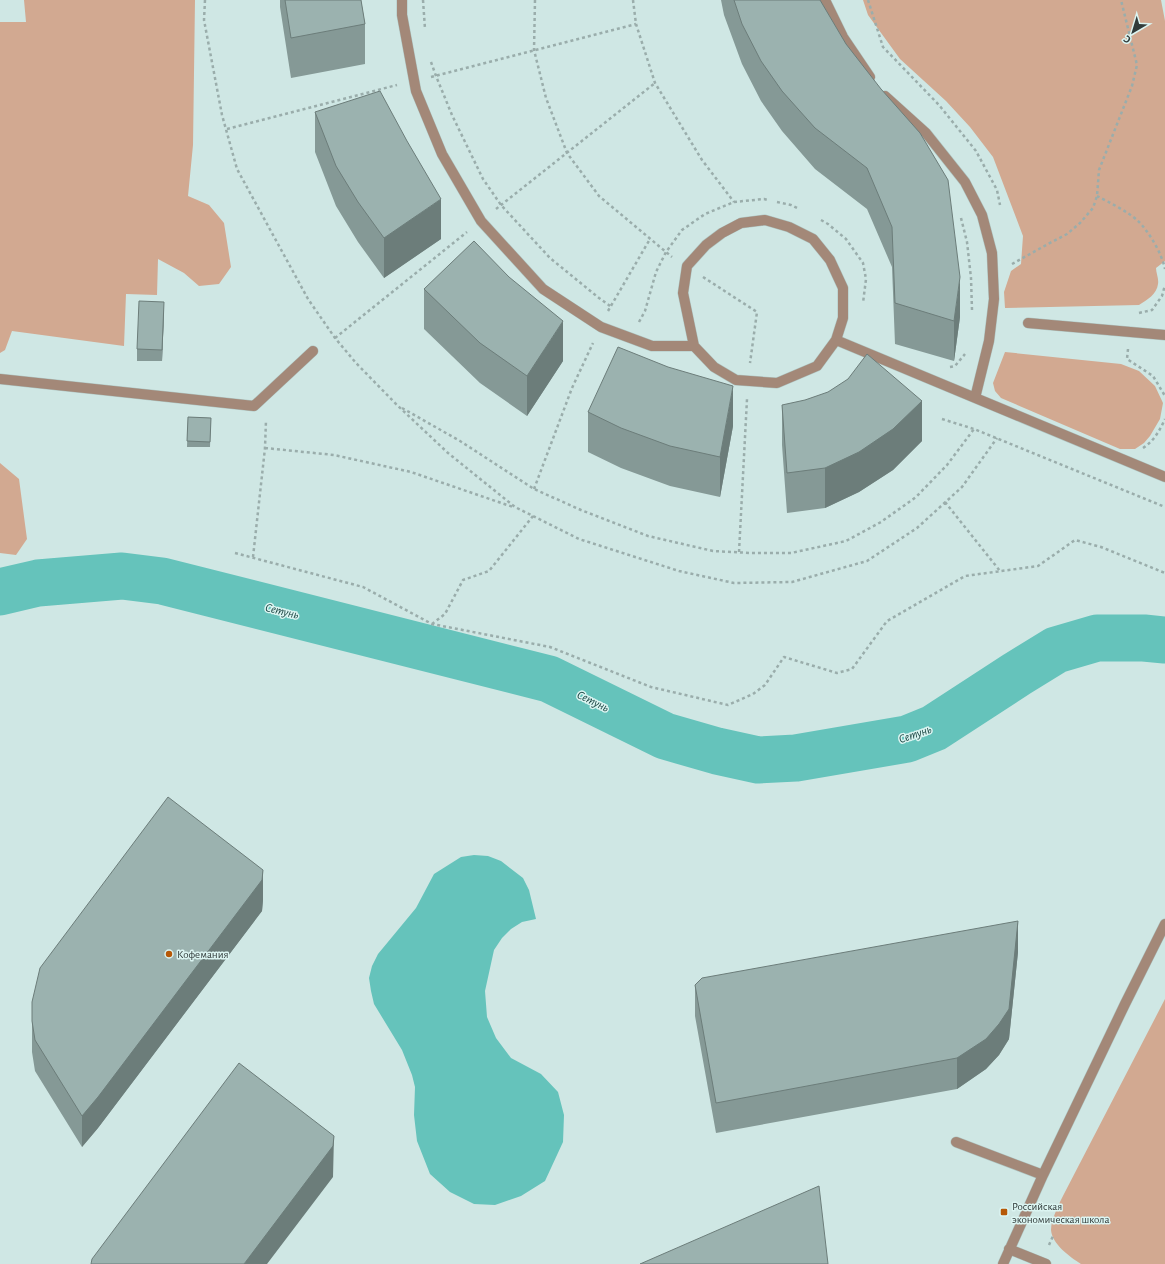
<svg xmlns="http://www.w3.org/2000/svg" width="1165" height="1264" font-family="'Alegreya Sans',sans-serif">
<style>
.green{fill:#d2a991}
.water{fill:#65c3bb}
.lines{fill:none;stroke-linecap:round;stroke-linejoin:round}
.river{stroke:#65c3bb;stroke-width:47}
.minor-casing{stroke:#afc5c2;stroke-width:11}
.path{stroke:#9aadab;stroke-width:2.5;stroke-dasharray:3 3;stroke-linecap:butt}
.minor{stroke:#a38878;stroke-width:10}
.wall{fill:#859996}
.shaded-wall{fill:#6c7d7a}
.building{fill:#9bb2af;stroke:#6c7d7a}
.poi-dot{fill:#b65807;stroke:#dcf5f2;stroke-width:1.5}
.labels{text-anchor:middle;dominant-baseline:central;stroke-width:3;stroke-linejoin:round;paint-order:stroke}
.poi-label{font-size:11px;fill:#313b3a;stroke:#dcf5f2;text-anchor:start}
.water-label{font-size:12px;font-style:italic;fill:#113d3a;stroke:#dcf5f2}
</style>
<rect width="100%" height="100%" fill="#cfe7e4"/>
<path class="green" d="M24 0H195L193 145 188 196 209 205 224 223 231 267 219 284 199 286 184 273 158 259 157 295 126 294 124 346 12 331 5 350 0 353V22H26Z
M863 0H1161L1165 21V261L1156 268C1156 273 1159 279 1158 284 1157 294 1147 300 1139 305L1005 308 1004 292 1011 271 1021 264 1023 236 993 157 970 127 946 101 900 59 868 15Z
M1005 352 1121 364 1139 371 1155 386 1163 403 1160 419 1150 436 1144 443 1135 449H1120L1001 398 995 391 993 383Z
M0 463 19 479 27 539 16 555 0 553Z
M1165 999V1264H1081C1070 1257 1052 1244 1051 1230 1051 1219 1060 1202 1065 1192Z"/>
<path class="water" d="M474 855 488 856 501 861 523 878 529 890 536 919 522 922 511 929 502 938 494 950 485 991 487 1017 496 1038 511 1058 541 1074 558 1092 564 1115 563 1142 545 1181 521 1196 495 1205 474 1204 450 1192 430 1174 417 1141 414 1115 415 1087 412 1075 402 1050 374 1004 371 991 369 978 372 966 378 954 416 908 434 874 461 857Z"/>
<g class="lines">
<path class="river" d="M0 592 38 583 122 576 162 581 549 679 665 736 717 751 758 760 796 758 907 739 934 728 1017 674 1056 650 1097 638H1144L1165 640"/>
<defs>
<path id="minor" d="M402 0V15L416 91 442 154 481 221 543 289 601 327 652 346H694
M825 0 843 37 870 77
M885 96 926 133 965 182 982 215 992 253 994 299 989 341 975 398
M765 220 789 227 813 239 830 260 843 288V318L836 340 817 366 777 383 736 380 714 367 694 346 683 293 687 266 706 245 722 233 741 223Z
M1028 323 1165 335
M836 340 1165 477
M0 379 254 406 313 351
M956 1142 1043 1175
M1009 1249 1046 1264
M1003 1264 1043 1175 1125 1004 1165 924"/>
</defs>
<use href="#minor" class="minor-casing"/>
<path class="path" d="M205 0 204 20 222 115 237 169 308 299 335 338 356 363 397 405 448 453 515 507 579 539 679 571 734 583 792 582 867 561 917 528 962 487 997 438
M423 0 425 29
M535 0 534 50 546 98 567 153 599 196 672 257
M633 0 636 24 655 83 702 160 734 202
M868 0 883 47 939 105 976 151 997 190 1000 205
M431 62 436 76 452 115 483 179 501 205 550 258 599 298 610 306
M431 77 636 24
M227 129 397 85
M1097 196C1109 202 1128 212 1137 220 1149 231 1162 254 1165 269
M777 202 791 205 797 208
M496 209 655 83
M961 218 967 242 971 278 972 310
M821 220 828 224 846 239 863 263 866 279 863 303
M1012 264 1048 244 1067 234 1080 223 1093 208 1097 196 1099 170 1132 86 1137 65 1121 0
M703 277 757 312 750 363
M608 311 650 239
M1139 313 1152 310 1162 296 1165 285
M639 322 645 311 656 272 666 252 682 230 705 214 734 202 764 199 768 200
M335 338 467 232
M1128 349 1127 359 1153 376 1165 396
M950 367 955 366 965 354
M402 408 460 441 534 489 581 510 648 536 713 551 751 553H791L846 541 881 522 916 497 947 465 974 429
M942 419 974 429 1165 507
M265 448 334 455 411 472 513 507
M1143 448C1154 441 1160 430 1165 419
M534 489 572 388 593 343
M945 502 1000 571
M739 552 747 399
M235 553 363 587 432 624 550 647 651 687 728 705 753 694 765 685 784 657 837 673 852 669 887 621 965 576 1038 566 1075 540 1101 547 1165 573
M253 557 265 448 266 420
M432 624 445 614 463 580 489 571 533 516
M1049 1245 1053 1236H1055"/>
<use href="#minor" class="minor"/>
</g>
<path class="wall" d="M280 0H361L365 24V64L291 78 280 7Z
M721 0H820L960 317 954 361 895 344 892 267 867 209 815 169 782 131 761 101 742 64 724 15Z
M315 112 441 239 384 278 358 242 336 206 315 152Z
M424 289 563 361 527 416 480 383 424 329Z
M164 313 162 361H137V349Z
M782 405 922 441 893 470 859 492 825 508 787 513 782 445Z
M588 412 733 426 720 497 670 486 621 468 588 452Z
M188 417 211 418 210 447H187Z
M263 900 262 911 98 1128 82 1147 35 1071 32 1052V1002Z
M1018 952 1009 1039 999 1055 986 1069 957 1089 716 1133 695 1016V985Z"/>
<path class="shaded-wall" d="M441 199V239L384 278V238Z
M960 277V317L954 361V321Z
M164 302V313L162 361V350Z
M563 321V361L527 416V376Z
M733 386V426L720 497V457Z
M922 401V441L893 470 859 492 825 508V468Z
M263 870V900L262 911 98 1128 82 1147V1116Z
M1018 921V952L1009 1039 999 1055 986 1069 957 1089V1058Z
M334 1136 333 1177 267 1264H244Z"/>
<path class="building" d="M285 0H361L365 24 291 38Z
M734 0H820L846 44 881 89 920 133 948 180 960 277 954 321 895 303 892 227 867 168 815 128 782 91 761 61 742 24Z
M380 91 407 141 441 199 384 238 358 202 336 166 315 112Z
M474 241 509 277 563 321 527 376 480 343 424 289Z
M139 301 164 302 162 350 137 349Z
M618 347 668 367 733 386 720 457 670 446 621 428 588 412Z
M867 354 922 401 893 429 859 452 825 468 787 473 782 405 805 400 828 392 848 379Z
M188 417 211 418 210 442 187 441Z
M168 797 263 870 262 880 98 1097 82 1116 35 1040 32 1021V1002L40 968Z
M1018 921 1009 1009 999 1024 986 1039 957 1058 716 1103 695 985 702 978Z
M239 1063 334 1136 333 1146 244 1264H91L92 1259Z
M819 1186 828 1264H640Z"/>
<g class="poi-dot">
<circle cx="169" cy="954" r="4"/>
<rect x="1000" y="1208" width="8" height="8" rx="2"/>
</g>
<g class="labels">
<g class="poi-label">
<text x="177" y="954">Кофемания</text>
<text x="1012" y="1206">Российская<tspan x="1012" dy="13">экономическая школа</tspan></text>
</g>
<g class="water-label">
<text transform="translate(282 611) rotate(14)">Сетунь</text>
<text transform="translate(593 701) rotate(26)">Сетунь</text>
<text transform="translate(915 734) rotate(-19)">Сетунь</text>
</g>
</g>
<g transform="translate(1133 32) rotate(218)" stroke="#dcf5f2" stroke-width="3" paint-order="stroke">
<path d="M0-3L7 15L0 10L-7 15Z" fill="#313b3a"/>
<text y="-6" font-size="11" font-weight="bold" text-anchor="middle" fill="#313b3a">С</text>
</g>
</svg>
